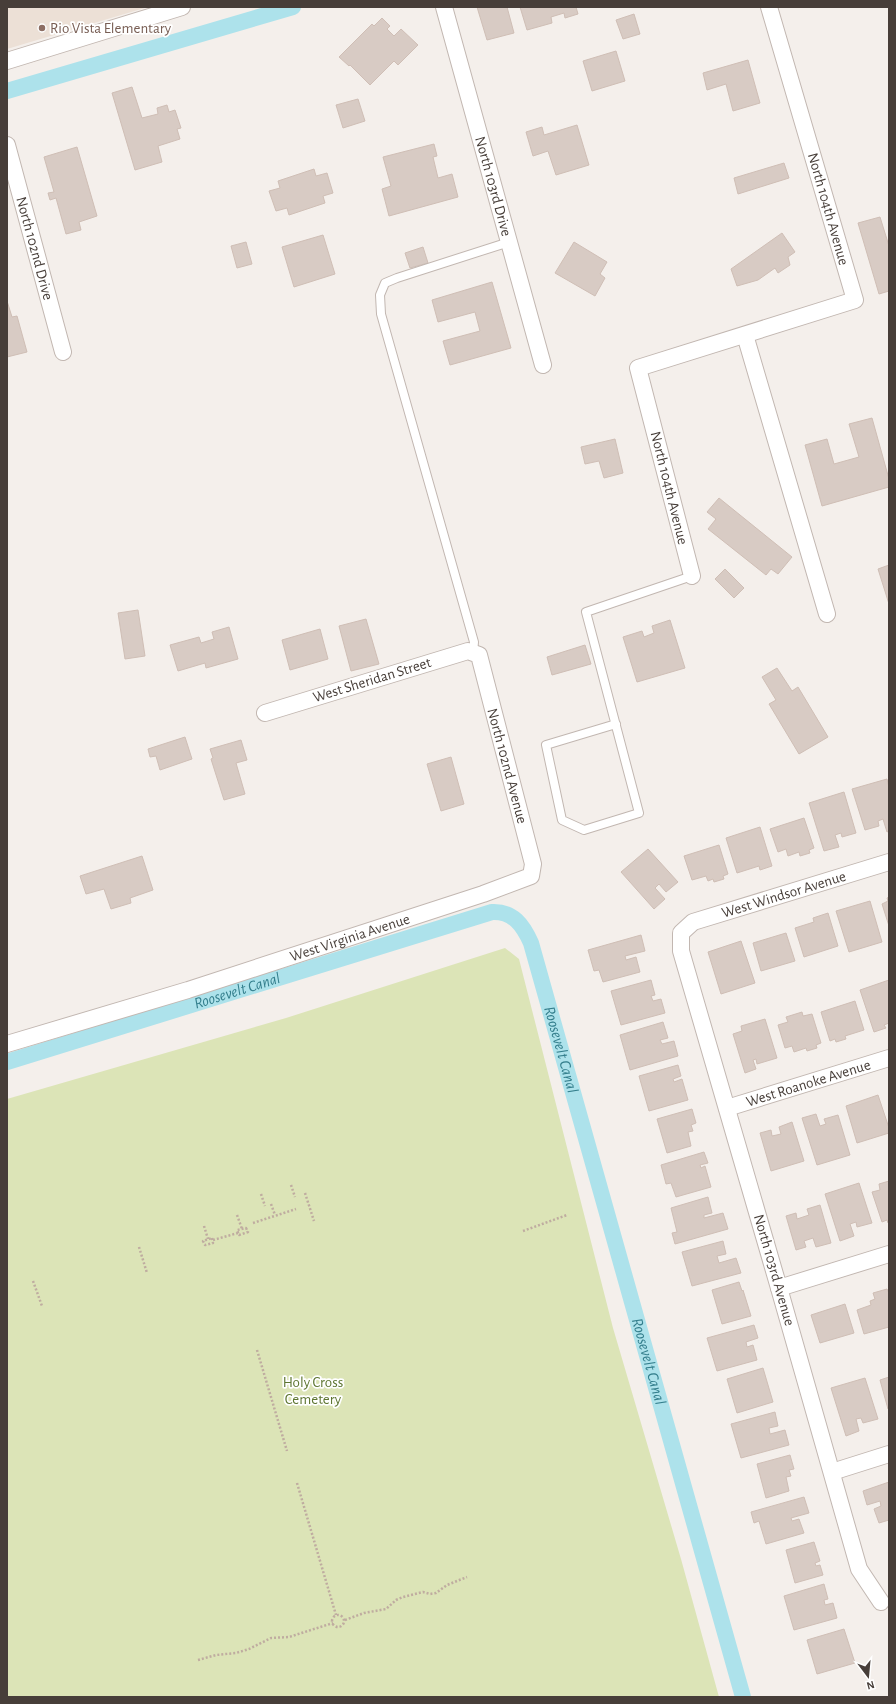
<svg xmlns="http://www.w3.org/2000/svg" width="896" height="1704" font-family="'Alegreya Sans',sans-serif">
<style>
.education{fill:#ece0d6}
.green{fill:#dce4b7}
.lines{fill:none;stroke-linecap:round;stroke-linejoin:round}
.canal{stroke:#ade2eb;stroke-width:16}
.building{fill:#d8cbc4;stroke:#cfbeb5}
.service-casing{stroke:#c2b7b1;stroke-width:10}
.minor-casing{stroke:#c2b7b1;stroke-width:18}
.path{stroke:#bfaca0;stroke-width:2.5;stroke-dasharray:2 2;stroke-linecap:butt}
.service{stroke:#fff;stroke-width:8}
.minor{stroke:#fff;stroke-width:16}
.education-dot{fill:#8d6e63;stroke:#fff;stroke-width:1.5}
.labels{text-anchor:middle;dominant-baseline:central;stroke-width:3.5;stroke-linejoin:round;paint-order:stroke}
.education-label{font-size:15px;fill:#785e54;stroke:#fff;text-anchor:start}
.street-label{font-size:15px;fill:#473e39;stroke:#fff}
.park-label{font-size:15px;fill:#5d7531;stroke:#fff}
.water-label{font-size:16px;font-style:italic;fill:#337e8c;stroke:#fff}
</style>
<rect width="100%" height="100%" fill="#f4efeb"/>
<path class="education" d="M7 7H148L7 49Z"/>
<path class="green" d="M505 948 519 959 613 1328 681 1559 719 1697H7V1099L286 1018Z"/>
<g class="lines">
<g class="canal">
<path d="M7 91 293 7"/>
<path id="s1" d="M7 1062 492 912C513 911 523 925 531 943L743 1697"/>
</g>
</g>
<path class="building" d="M477 7H507L514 33 487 40Z
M520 7H576L578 14 565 18 564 13 551 17 552 23 527 30Z
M634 14 640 34 623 39 616 20Z
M382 18 390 26 387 29 394 36 401 29 418 45 398 65 394 61 370 85 350 65 349 66 339 57 372 24 374 26Z
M616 51 625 81 592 91 583 61Z
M748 60 760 103 733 111 726 84 707 90 703 73Z
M132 87 142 118 158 114 157 108 167 105 169 112 175 110 181 128 177 129 180 139 158 146 162 162 135 170 112 93Z
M358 99 365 121 343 128 336 105Z
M577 125 589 165 556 175 548 151 533 156 526 132 542 127 544 135Z
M434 144 437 156 433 157 438 178 452 174 458 197 389 216 382 189 391 186 383 157Z
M77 147 97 216 79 222 81 230 66 234 56 198 50 200 48 193 54 192 44 157Z
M784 163 789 178 738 194 734 178Z
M314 169 316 176 327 173 333 193 323 196 325 203 289 215 287 208 276 211 269 191 280 188 278 181Z
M880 217 889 246V291L879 294 858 223Z
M782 233 795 252 788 257 790 265 778 273 775 268 758 280 737 286 731 269Z
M323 235 335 274 294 287 282 247Z
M246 242 252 264 237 268 231 246Z
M574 242 607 262 600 274 605 278 595 296 555 273Z
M423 247 428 263 410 268 405 253Z
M492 282 511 348 450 365 443 341 480 331 475 312 438 322 432 300Z
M7 301 12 317 17 316 27 352 7 357Z
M872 418 889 479V487L822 506 805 445 827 439 834 464 859 457 849 424Z
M615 439 623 473 604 478 599 461 585 464 581 447Z
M719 498 792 557 778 574 771 569 766 575 708 529 716 519 707 512Z
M889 565V604L878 569Z
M725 569 744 588 734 598 715 579Z
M138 610 145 656 125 659 118 613Z
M366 619 379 664 351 671 339 626Z
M670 620 685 668 637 682 623 637 642 631 644 637 654 633 652 626Z
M229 627 238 659 206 668 205 663 178 671 170 645 199 637 201 643 214 639 212 632Z
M320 629 328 659 290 670 282 640Z
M585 645 591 664 552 675 547 657Z
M777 668 792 691 798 687 828 737 799 754 769 704 776 700 762 677Z
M185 737 192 759 160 770 156 756 150 757 148 749Z
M241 740 247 760 236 763 245 794 224 800 211 759 213 758 210 749Z
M451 757 464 804 441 811 427 764Z
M887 779 889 787V831L887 832 883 819 878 821 879 826 865 830 852 789Z
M844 792 856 833 842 837 841 833 835 835 839 847 824 851 809 803Z
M804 818 814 848 809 850 810 853 800 856 799 852 788 856 786 849 778 852 770 829Z
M760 827 772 866 760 870 759 866 737 873 726 838Z
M719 845 728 874 723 876 724 879 714 882 713 879 708 881 706 876 692 880 684 856Z
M648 849 678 882 666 892 659 884 655 888 665 899 654 909 621 872Z
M142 856 153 890 130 898 131 903 111 909 104 889 86 894 80 876Z
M889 897V926L882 904 888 901 887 898Z
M870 901 882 942 849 952 836 911Z
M828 913 838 946 804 957 795 928 814 922 813 918Z
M786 933 795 961 761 971 753 943Z
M641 935 645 951 625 956 626 960 636 957 640 972 603 982 599 970 594 971 588 950Z
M741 941 755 983 721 994 708 952Z
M651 980 655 995 651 996 653 1001 661 999 665 1013 621 1025 611 991Z
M889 980V1023L884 1025 886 1028 874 1032 860 990Z
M855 1001 864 1030 845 1036 846 1039 836 1042 835 1039 830 1041 821 1012Z
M802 1012 803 1016 812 1014 821 1043 816 1045 817 1048 807 1051 806 1048 794 1052 792 1046 785 1048 778 1025 788 1022 786 1017Z
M765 1019 777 1058 757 1064 756 1059 753 1060 756 1069 745 1073 733 1034 742 1031 741 1026Z
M663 1022 668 1038 660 1040 662 1044 674 1041 678 1056 630 1070 620 1035Z
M678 1065 681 1076 673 1079 674 1082 682 1079 688 1100 649 1111 639 1076Z
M878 1095 889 1128V1133L857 1143 846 1106Z
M692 1109 696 1123 691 1125 693 1131 688 1132 691 1146 667 1153 657 1119Z
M816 1114 820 1126 826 1124 824 1119 838 1115 850 1155 817 1165 802 1118Z
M792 1122 804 1161 771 1171 760 1133 771 1130 772 1136 781 1134 779 1127Z
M704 1152 708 1163 700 1165 701 1168 705 1166 711 1187 676 1197 671 1183 666 1184 661 1165Z
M889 1181V1223H888L887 1220 882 1222 872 1192 880 1190 879 1184Z
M859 1183 872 1223 857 1227 856 1222 850 1224 854 1236 840 1241 825 1194Z
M708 1197 712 1213 704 1215V1218L723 1213 728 1229 675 1244 672 1233 677 1232 671 1208Z
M820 1205 831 1243 816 1247 813 1238 804 1241 806 1247 796 1250 786 1216 796 1213 797 1219 809 1215 807 1209Z
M723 1241 726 1254 717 1256 719 1263 736 1258 741 1273 692 1286 682 1252Z
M739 1282 742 1291 743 1290 751 1316 722 1324 712 1290Z
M887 1289 889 1293V1327L864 1334 857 1310 871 1305 870 1301 875 1299 873 1293Z
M845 1304 854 1333 820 1343 811 1315Z
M754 1325 758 1338 746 1342 747 1347 753 1345 757 1360 717 1371 707 1338Z
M763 1368 773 1402 737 1413 727 1379Z
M889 1377V1408L888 1409 880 1380Z
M865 1378 878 1419 863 1423 861 1418 856 1419 859 1431 846 1436 831 1388Z
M775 1412 778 1426 769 1428 770 1434 785 1430 789 1445 741 1458 731 1424Z
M790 1455 794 1469 789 1470 791 1476 786 1477 789 1491 766 1498 757 1464Z
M889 1482V1520L879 1523 874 1509 881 1506 880 1501 867 1505 863 1491Z
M804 1497 809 1513 791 1518 792 1521 799 1519 804 1533 766 1544 759 1521 754 1523 751 1512Z
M814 1542 820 1561 815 1563 816 1566 820 1565 823 1575 795 1583 786 1550Z
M824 1584 828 1599 824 1600 825 1605 833 1603 837 1618 794 1630 784 1596Z
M844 1629 855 1663 817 1674 807 1640Z"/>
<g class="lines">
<defs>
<path id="service" d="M473 653 474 642 381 314 380 295 385 283 397 278 509 242
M616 724 546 745 562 820 584 830 639 813 586 612 692 576"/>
<g id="minor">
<path id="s2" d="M444 7 543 365"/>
<path d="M7 61 182 7"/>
<path id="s3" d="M7 145 63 352"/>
<path d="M745 335 827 614"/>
<path d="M692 576 638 368 855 300 769 7"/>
<path id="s4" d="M7 1044 188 990 483 894 531 876 533 864 479 655 468 651 265 713"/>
<path id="s5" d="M727 1108 889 1058"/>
<path d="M779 1288 889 1254"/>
<path d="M832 1472 889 1454"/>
<path id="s6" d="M881 1602 859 1569 779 1288 681 951V933L693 922 889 862"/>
</g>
</defs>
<use href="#service" class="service-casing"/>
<use href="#minor" class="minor-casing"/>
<path class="path" d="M291 1185 295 1197
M305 1193 314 1221
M261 1194 265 1206
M271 1204 275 1215
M237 1215 242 1229
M253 1223 296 1209
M204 1226 208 1239
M246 1228 248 1232 239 1235 237 1230Z
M523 1231 567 1215
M212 1238 213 1243 205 1245 203 1241Z
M213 1240 238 1233
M139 1247 147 1273
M33 1281 42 1306
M257 1350 287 1451
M297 1483 336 1615
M332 1621a6 6 0 1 1 12 0a6 6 0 1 1-12 0Z
M345 1620 364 1613 386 1609 396 1600 403 1597 423 1592 430 1594 436 1593 447 1585 467 1577
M198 1660 216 1655 236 1653 249 1649 271 1638 289 1637 333 1623"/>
<use href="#service" class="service"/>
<use href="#minor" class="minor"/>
</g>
<circle class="education-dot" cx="42" cy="28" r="4"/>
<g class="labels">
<g class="education-label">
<text x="50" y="28">Rio Vista Elementary</text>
</g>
<g class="street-label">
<text stroke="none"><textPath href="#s2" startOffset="186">North 103rd Drive</textPath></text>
<text transform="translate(828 209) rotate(74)">North 104th Avenue</text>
<text stroke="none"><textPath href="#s3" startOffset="107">North 102nd Drive</textPath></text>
<text transform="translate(669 488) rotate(76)">North 104th Avenue</text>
<text transform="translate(372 680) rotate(-17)">West Sheridan Street</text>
<text transform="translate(507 766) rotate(75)">North 102nd Avenue</text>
<text stroke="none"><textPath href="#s6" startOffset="812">West Windsor Avenue</textPath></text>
<text stroke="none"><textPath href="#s4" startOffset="359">West Virginia Avenue</textPath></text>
<text stroke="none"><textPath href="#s5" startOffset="85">West Roanoke Avenue</textPath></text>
<text transform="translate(774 1270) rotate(74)">North 103rd Avenue</text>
</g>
<g class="park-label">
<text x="313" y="1382">Holy Cross<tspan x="313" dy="17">Cemetery</tspan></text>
</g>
<g class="water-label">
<text stroke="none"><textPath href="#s1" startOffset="241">Roosevelt Canal</textPath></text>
<text stroke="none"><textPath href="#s1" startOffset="672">Roosevelt Canal</textPath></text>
<text stroke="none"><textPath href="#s1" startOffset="996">Roosevelt Canal</textPath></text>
</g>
</g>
<rect width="896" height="1704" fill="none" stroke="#473e39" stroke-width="16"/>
<g transform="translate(868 1676) rotate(164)" stroke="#ffffff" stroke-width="3" paint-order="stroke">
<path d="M0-3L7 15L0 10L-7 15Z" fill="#473e39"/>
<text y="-6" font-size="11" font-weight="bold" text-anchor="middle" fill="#473e39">N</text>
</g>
</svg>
